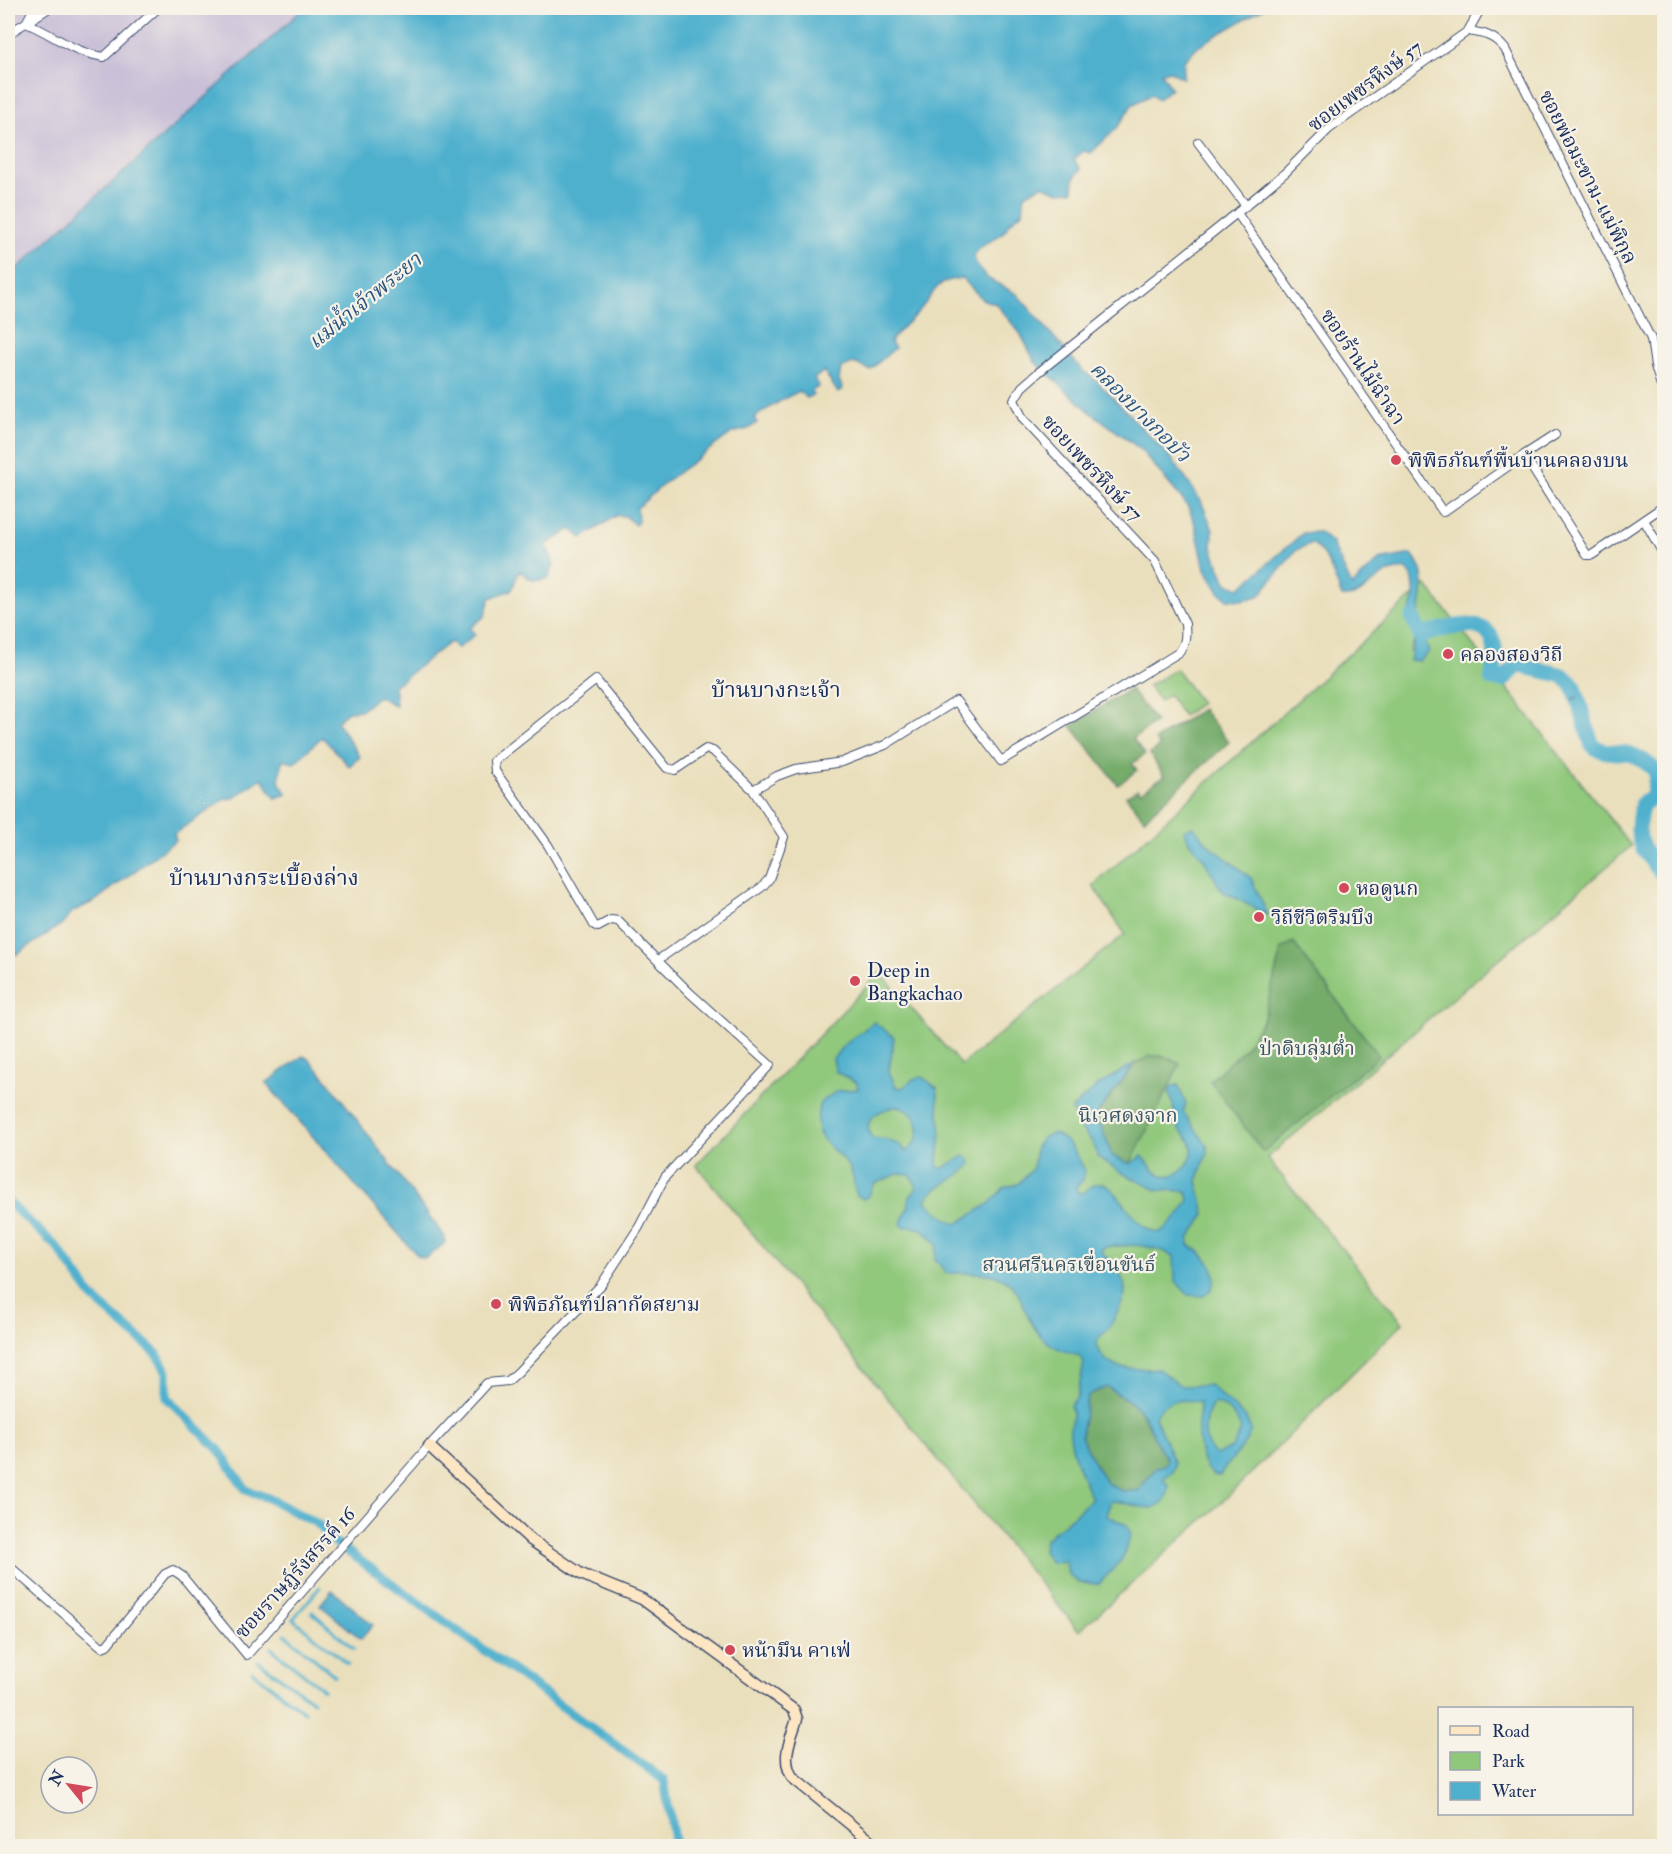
<svg xmlns="http://www.w3.org/2000/svg" width="1672" height="1854" font-family="'IM FELL Double Pica','Noto Serif Thai',serif">
<style>
.industrial{fill:#c9bfd7}
.green{fill:#90c87b;stroke:#567c6c;stroke-width:1.5}
.forest{fill:#74ac6b;stroke:#486e64;stroke-width:1.5}
.water{fill:#4fb0ce;stroke:#357096;stroke-width:1.5;fill-rule:evenodd}
.lines{fill:none;stroke-linecap:round;stroke-linejoin:round}
.stream{stroke:#4fb0ce;stroke-width:3}
.canal{stroke:#4fb0ce;stroke-width:9}
.river{stroke:#4fb0ce;stroke-width:16}
.ferry{stroke:#2b5680;stroke-width:1.5;stroke-dasharray:8 6;stroke-linecap:butt}
.street-casing{stroke:#3a496c;stroke-width:10}
.secondary-casing{stroke:#3a496c;stroke-width:13}
.street{stroke:#fff;stroke-width:8}
.secondary{stroke:#fce6c4;stroke-width:10}
.poi-dot{fill:#d1495b;stroke:#f7f3e8;stroke-width:2}
.labels{text-anchor:middle;dominant-baseline:central;stroke-width:4.5;stroke-linejoin:round;paint-order:stroke}
.street-label{font-size:20px;fill:#1b2f5e;stroke:#f7f3e8}
.poi-label{font-size:20px;fill:#1b2f5e;stroke:#f7f3e8;text-anchor:start}
.park-label{font-size:20px;fill:#385565;stroke:#f7f3e8}
.water-label{font-size:21px;font-style:italic;fill:#2b5680;stroke:#f7f3e8}
.quarter-label{font-size:22px;fill:#1b2f5e;stroke:#f7f3e8}
</style>
<rect width="100%" height="100%" fill="#f7f3e8"/>
<filter id="ink" filterUnits="userSpaceOnUse"><feTurbulence type="fractalNoise" baseFrequency=".0167" numOctaves="2"/><feDisplacementMap in="SourceGraphic" scale="12" xChannelSelector="R" yChannelSelector="G"/><feConvolveMatrix kernelMatrix="1 2 1 2 8 2 1 2 1" color-interpolation-filters="sRGB"/></filter>
<filter id="wash" filterUnits="userSpaceOnUse"><feTurbulence type="fractalNoise" baseFrequency=".008" numOctaves="4" result="noise"/><feDisplacementMap in="SourceGraphic" scale="24" xChannelSelector="R" yChannelSelector="G"/><feGaussianBlur stdDeviation="1.35" result="paint"/><feColorMatrix in="noise" values="0 0 0 0 0 0 0 0 0 0 0 0 0 0 0 0 0 1.4 0 .05"/><feComposite in="paint" operator="in"/></filter>
<g filter="url(#wash)">
<rect width="100%" height="100%" fill="#eadfbc"/>
<path class="industrial" d="M8 8H304L8 277Z"/>
<path class="green" d="M1426 585 1631 846 1267 1158 1403 1323 1222 1502 1079 1631 696 1165 880 972 961 1065 1125 934 1093 886 1413 596V609L1407 616 1417 634 1410 651 1419 661 1418 617 1422 588Z
M1176 669 1201 703 1183 716 1169 695 1160 701 1148 686Z"/>
<path class="forest" d="M1130 689 1156 722 1133 739 1145 754 1132 764 1137 770 1118 785 1071 726Z
M1202 709 1229 742 1144 819 1126 796 1138 789 1141 792 1164 776 1150 754 1160 746 1155 740Z
M1293 942 1379 1056 1263 1152 1210 1081 1245 1048 1264 1018 1281 950Z
M1150 1056H1164L1180 1064 1130 1164 1112 1156 1101 1126 1092 1120 1136 1063Z
M1107 1387C1120 1397 1135 1402 1144 1417 1153 1431 1155 1446 1167 1458V1464L1156 1468 1138 1491H1121L1107 1483 1095 1465 1081 1436 1087 1399 1090 1394Z"/>
<path class="water" d="M304 8H1264L1198 46 1184 61 1183 78 1170 71 1161 72 1171 88 1158 99 1152 94 1132 105 1117 128 1091 153 1084 151 1074 159 1081 169 1074 178 1073 191 1059 192 1042 185 1025 195 1023 212C1014 217 1011 222 1005 230 996 241 982 242 974 256L976 264 987 278 1017 294 1083 371 1098 382 1172 459 1201 501 1213 530 1212 548 1226 583 1240 588 1303 533 1319 532 1332 543 1352 586 1379 560 1412 554C1429 576 1422 590 1419 616 1418 626 1426 642 1429 652L1419 661 1410 660 1416 635 1407 616C1416 604 1417 581 1407 569 1375 568 1367 600 1342 597 1334 577 1329 556 1312 543L1296 550 1259 596 1242 600 1227 599 1219 592 1205 569 1195 524 1187 505 1140 449 1089 411 1035 362 1020 333 996 304 982 299 962 278C933 281 936 292 919 311 909 322 899 329 890 342L895 348 870 370 854 363 841 368 839 380 843 389 838 393 824 371 814 379 819 386 811 392 813 395 807 398 800 392C793 392 762 412 754 418L757 423 748 429 732 433 668 480 637 508 638 522 635 525 625 516 617 515 582 538 571 529 546 545 554 564 549 578 534 581 519 571 512 590 490 598 485 616 470 628 475 635 458 648 450 642 394 686 396 706 378 696 362 710 348 711 337 722 360 757 349 766 322 737 294 763 282 760 279 782 287 794 275 798 262 778 233 798 225 799 174 834 176 840 95 901 72 912 65 922 16 955 8 945V277Z
M1193 826 1208 844 1251 878 1268 915 1222 891 1203 858 1189 842 1184 830Z
M874 1022 894 1037 889 1071 896 1087 902 1088 915 1078 922 1077 937 1088 941 1136 937 1167 943 1168 964 1156 970 1159 971 1165C959 1178 933 1186 926 1200 929 1207 950 1221 957 1224L989 1204 1004 1188 1018 1184 1033 1168 1036 1147 1042 1138 1053 1133C1070 1140 1077 1155 1085 1171L1083 1180 1076 1187 1077 1192 1083 1193 1093 1185 1103 1183C1126 1196 1131 1226 1158 1233 1169 1228 1183 1211 1189 1200L1187 1191 1157 1190 1122 1173 1098 1157 1093 1143 1078 1125 1072 1109 1097 1086 1135 1063 1092 1120 1101 1126 1112 1156 1130 1164 1142 1156C1148 1161 1152 1170 1157 1173 1176 1183 1197 1162 1191 1144 1189 1136 1181 1133 1177 1125 1173 1115 1175 1104 1169 1094L1170 1087 1178 1085 1186 1104 1183 1112 1207 1145V1154L1197 1181 1205 1214 1189 1239V1245C1208 1255 1227 1279 1204 1296L1188 1295 1175 1280 1174 1256C1145 1243 1135 1244 1104 1247L1101 1251C1118 1270 1134 1284 1119 1309 1115 1316 1112 1324 1107 1330 1101 1336 1098 1337 1096 1345 1110 1376 1131 1367 1158 1369L1181 1386 1209 1385 1246 1418 1251 1430C1243 1454 1230 1457 1220 1476 1201 1476 1198 1444 1198 1430 1197 1420 1202 1411 1199 1402 1184 1398 1161 1400 1155 1417L1175 1464 1172 1472 1163 1479 1169 1486C1165 1524 1133 1501 1111 1501L1106 1515 1127 1525 1131 1534 1122 1559 1099 1584 1080 1583 1068 1574 1066 1561 1051 1563 1043 1551 1045 1540 1092 1499C1083 1478 1072 1457 1070 1434 1069 1425 1075 1414 1070 1406L1077 1397 1084 1363 1080 1356C1049 1348 1037 1339 1024 1307 1020 1297 1016 1287 1006 1280 990 1270 965 1274 946 1273L935 1259 937 1245C928 1232 919 1224 903 1227L901 1223 909 1205 908 1200 917 1188 911 1175 898 1174 874 1184 868 1197 863 1199 856 1195C854 1187 854 1174 849 1167 830 1141 810 1143 820 1103L837 1091 858 1089 857 1083 836 1072 833 1059 842 1047ZM899 1106C922 1115 925 1140 905 1152L903 1147C887 1139 889 1140 872 1138 859 1117 883 1109 899 1106ZM1107 1387C1120 1396 1135 1402 1144 1416 1153 1431 1155 1445 1167 1458L1166 1464 1156 1468 1138 1491H1121L1107 1483 1095 1465 1081 1436 1087 1399 1090 1394ZM1214 1403C1227 1405 1237 1418 1241 1430L1232 1448 1216 1455C1200 1443 1203 1417 1214 1403Z
M303 1056 309 1059 327 1080 445 1237V1243L426 1258 418 1256 393 1228 266 1083Z
M332 1590 373 1625 361 1639 320 1605Z"/>
<g class="lines">
<path class="stream" d="M320 1587 293 1619 348 1664
M312 1612 354 1649
M285 1634 335 1676
M271 1648 324 1690
M258 1661 313 1701
M252 1671 304 1712"/>
<path class="canal" d="M8 1202 57 1247 93 1298 157 1354 167 1372V1398L219 1450 246 1490 268 1498 318 1524 333 1541 664 1780 675 1846"/>
<path class="river" d="M1413 618 1420 635C1445 630 1490 610 1495 650 1496 659 1493 670 1492 679L1503 680 1518 665 1562 675 1574 686 1592 745C1603 754 1615 751 1629 754 1640 757 1649 764 1657 772L1653 798 1642 804C1633 843 1641 847 1664 876"/>
<path class="ferry" d="M1571 700 1581 695"/>
</g>
</g>
<g filter="url(#ink)">
<g class="lines">
<defs>
<path id="street" d="M34 8 26 23C55 35 71 52 104 57L158 8
M1468 31C1484 33 1495 36 1505 49L1651 339 1655 366 1664 395
M8 34 49 8
M1198 142 1246 206
M1237 213 1443 512 1524 455 1587 555H1592L1664 506
M1524 455 1555 435
M1644 520 1664 555
M753 790 777 776 796 769 842 762 885 745 956 701 1001 761 1178 653C1186 644 1186 636 1185 624L1155 561 1023 419 1014 400 1022 387 1039 372 1237 213 1286 172 1329 129 1468 31 1481 8
M8 1565 102 1647 107 1645 165 1574 173 1570 182 1576 247 1655 429 1446 487 1383 508 1381 518 1372 601 1285 639 1227 665 1177 770 1065 690 993 618 921 611 920 598 927 594 925 548 845 495 771 494 761 596 680 667 768 675 770 706 749 713 751 753 790 784 837 769 879 762 887 658 960"/>
<path id="secondary" d="M429 1446 531 1540 581 1574 642 1599 794 1710 797 1719C791 1739 780 1759 793 1778L877 1846"/>
</defs>
<use href="#street" class="street-casing"/>
<use href="#secondary" class="secondary-casing"/>
<use href="#street" class="street"/>
<use href="#secondary" class="secondary"/>
</g>
</g>
<g class="poi-dot">
<circle cx="1396" cy="460" r="6"/>
<circle cx="1448" cy="654" r="6"/>
<circle cx="1344" cy="888" r="6"/>
<circle cx="1259" cy="917" r="6"/>
<circle cx="855" cy="981" r="6"/>
<circle cx="496" cy="1304" r="6"/>
<circle cx="730" cy="1650" r="6"/>
</g>
<g class="labels">
<g class="street-label">
<text transform="translate(1365 86) rotate(-37)">ซอยเพชรหึงษ์ 57</text>
<text transform="translate(1588 177) rotate(63)">ซอยพ่อมะขาม-แม่พิกุล</text>
<text transform="translate(1363 367) rotate(56)">ซอยร้านไม้ฉำฉา</text>
<text transform="translate(1092 468) rotate(47)">ซอยเพชรหึงษ์ 57</text>
<text transform="translate(295 1573) rotate(-48)">ซอยราษฎ์รังสรรค์ 16</text>
</g>
<g class="poi-label">
<text x="1408" y="460">พิพิธภัณฑ์พื้นบ้านคลองบน</text>
<text x="1460" y="654">คลองสองวิถี</text>
<text x="1356" y="888">หอดูนก</text>
<text x="1271" y="917">วิถีชีวิตริมบึง</text>
<text x="867" y="970">Deep in<tspan x="867" dy="23">Bangkachao</tspan></text>
<text x="508" y="1304">พิพิธภัณฑ์ปลากัดสยาม</text>
<text x="742" y="1650">หน้ามึน คาเฟ่</text>
</g>
<g class="park-label">
<text x="1307" y="1048">ป่าดิบลุ่มต่ำ</text>
<text x="1128" y="1115">นิเวศดงจาก</text>
<text x="1069" y="1264">สวนศรีนครเขื่อนขันธ์</text>
</g>
<g class="water-label">
<text transform="translate(365 301) rotate(-39)">แม่น้ำเจ้าพระยา</text>
<text transform="translate(1140 412) rotate(45)">คลองบางกอบัว</text>
</g>
<g class="quarter-label">
<text x="776" y="690">บ้านบางกะเจ้า</text>
<text x="264" y="878">บ้านบางกระเบื้องล่าง</text>
</g>
</g>
<rect width="1672" height="1854" fill="none" stroke="#f7f3e8" stroke-width="30"/>
<rect x="1438" y="1707" width="195" height="108" fill="#f7f3e8" stroke="#9fa5b1" stroke-width="1.5"/>
<rect x="1450" y="1726" width="30" height="9" fill="#fce6c4" stroke="#9fa5b1" stroke-width="1.5"/>
<text x="1492" y="1737" font-size="18" fill="#1b2f5e">Road</text>
<rect x="1450" y="1752" width="30" height="18" fill="#90c87b" stroke="#9fa5b1" stroke-width="1.5"/>
<text x="1492" y="1767" font-size="18" fill="#1b2f5e">Park</text>
<rect x="1450" y="1782" width="30" height="18" fill="#4fb0ce" stroke="#9fa5b1" stroke-width="1.5"/>
<text x="1492" y="1797" font-size="18" fill="#1b2f5e">Water</text>
<g transform="translate(69 1785) rotate(300)"><circle r="28" fill="#f7f3e8" stroke="#9fa5b1" stroke-width="1.5"/>
<path d="M0-4.5L10 22L0 15L-10 22Z" fill="#d1495b"/>
<text y="-9" font-size="16" font-weight="bold" text-anchor="middle" fill="#1b2f5e">N</text>
</g>
</svg>
